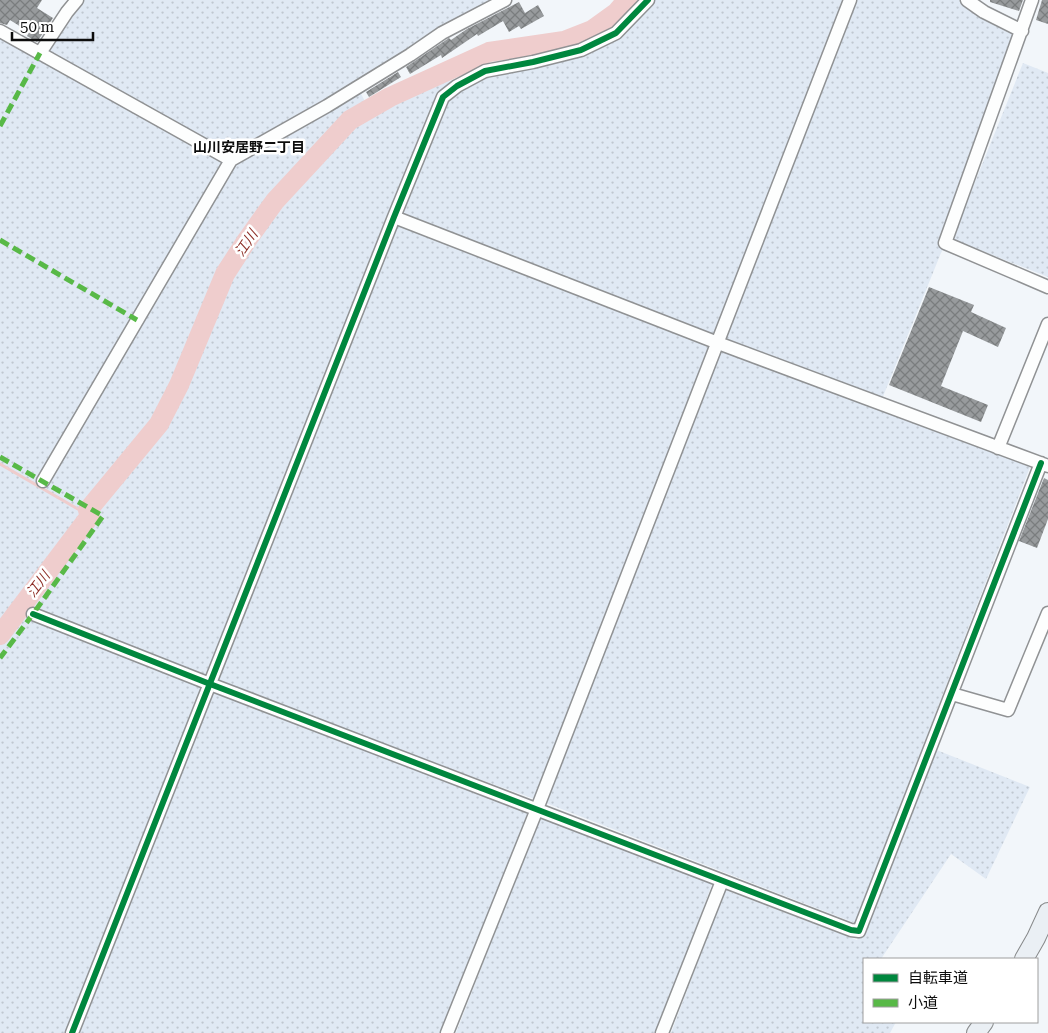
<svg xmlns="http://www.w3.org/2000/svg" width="1048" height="1033" font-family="'Roboto Serif','Noto Sans JP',serif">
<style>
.farmland{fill:url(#farmland-dots)}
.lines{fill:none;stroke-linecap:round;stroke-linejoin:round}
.stream{stroke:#efcdcd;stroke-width:3}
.river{stroke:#efcdcd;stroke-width:20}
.building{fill:url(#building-cross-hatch)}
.minor-casing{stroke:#909294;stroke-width:15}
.secondary-casing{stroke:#87898a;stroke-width:20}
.minor{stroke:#fdfefe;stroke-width:12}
.secondary{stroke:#eaeff4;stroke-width:18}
.quiet{stroke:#58b947;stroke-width:5;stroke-dasharray:10 5;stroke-linecap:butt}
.cycleway-casing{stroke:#fff;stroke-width:9}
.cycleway{stroke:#00873e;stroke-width:6}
.labels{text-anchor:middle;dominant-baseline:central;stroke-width:5;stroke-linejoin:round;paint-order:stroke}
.neighbourhood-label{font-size:14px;font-weight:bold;fill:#0d0d0d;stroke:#fff}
.water-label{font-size:14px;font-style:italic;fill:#8e2f27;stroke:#fff}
</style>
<defs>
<pattern id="farmland-dots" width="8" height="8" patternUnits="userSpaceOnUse" patternTransform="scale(1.25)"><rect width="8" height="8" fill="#e0e9f4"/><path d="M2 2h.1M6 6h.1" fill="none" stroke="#bfc7d0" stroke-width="1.8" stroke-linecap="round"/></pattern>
<pattern id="building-cross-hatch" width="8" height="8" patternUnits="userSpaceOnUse" patternTransform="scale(1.25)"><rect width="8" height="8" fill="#989b9d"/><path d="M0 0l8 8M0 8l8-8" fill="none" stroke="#7a7d7e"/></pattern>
</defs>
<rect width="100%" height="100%" fill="#f2f6fa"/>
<path class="farmland" d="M77 0H505L358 88 369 109 390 97 485 71 533 62 616 33 648 0H967L1022 31 945 243 880 404 765 362 1030 467 855 923 546 803 228 690 528 812 443 1033H0V31L40 53Z
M1023 63 1048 73V277L952 239Z
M934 749 1030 787 986 879 951 854 881 959H864V1022H896L890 1033H671L725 890 857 940Z
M540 816 712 884 658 1033H456Z"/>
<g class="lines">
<path class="stream" d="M0 464 90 516"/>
<path class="river" d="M0 635 90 516 88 510 159 424 179 385 225 274 247 240 275 201 350 120 390 97 489 52 564 41 592 30 617 12 627 0"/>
</g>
<path class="building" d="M0 0H42L37 8 53 18 37 42 27 36 29 32 10 20 7 25 0 23Z
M990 0H1023L1019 11 990 2Z
M1042 0H1048V24L1036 20Z
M519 2 525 13 538 5 544 16 521 29 519 26 509 32 503 21 478 36 477 34 442 58 441 55 410 74 406 67 446 40 449 38 451 40 467 29Z
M398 72 401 77 369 97 366 92Z
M929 287 974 305 971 312 1006 328 998 347 963 331 941 386 988 405 981 422 889 385Z
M1044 478 1048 480V519L1037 548 1019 541Z"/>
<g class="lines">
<defs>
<path id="minor" d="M967 0 984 12 1022 31
M1032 0 945 243 1048 287
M0 31 231 160
M40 53 67 12 77 0
M394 217 718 343 1048 466
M998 448 1048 324
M43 481 231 160 327 106 410 55 442 33 505 0
M33 614 210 684 851 930 859 931 1041 463
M952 694 1008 710 1048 613
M72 1033 394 217 443 97 457 86 485 71 533 62 581 50 616 33 648 0
M447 1033 537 809 850 0
M662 1033 722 881"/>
<path id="secondary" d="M1024 959 1036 938 1048 912
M976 1033 984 1022"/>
</defs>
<use href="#minor" class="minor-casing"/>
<use href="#secondary" class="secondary-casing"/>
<use href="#minor" class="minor"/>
<use href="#secondary" class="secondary"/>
<path class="quiet" d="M0 126 40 53
M0 240 137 320
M0 457 103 516 33 614 0 658"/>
<defs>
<path id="cycleway" d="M33 614 210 684 851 930 859 931 1041 463
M72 1033 394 217 443 97 457 86 485 71 533 62 581 50 616 33 648 0"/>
</defs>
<use href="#cycleway" class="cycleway-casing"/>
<use href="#cycleway" class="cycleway"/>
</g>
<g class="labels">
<g class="neighbourhood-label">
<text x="249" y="147">山川安居野二丁目</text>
</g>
<g class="water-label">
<text transform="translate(246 243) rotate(-56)">江川</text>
<text transform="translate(38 584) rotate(-53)">江川</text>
</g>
</g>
<rect x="863" y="958" width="175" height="65" fill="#ffffff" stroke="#9e9e9e"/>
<rect x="873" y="974" width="25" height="8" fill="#00873e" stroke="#9e9e9e"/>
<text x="908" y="983" font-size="15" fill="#0d0d0d">自転車道</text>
<rect x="873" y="999" width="25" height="8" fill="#58b947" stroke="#9e9e9e"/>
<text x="908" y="1008" font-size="15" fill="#0d0d0d">小道</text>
<path d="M12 32v8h81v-8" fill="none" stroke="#0d0d0d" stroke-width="2.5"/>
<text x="20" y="32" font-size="15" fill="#0d0d0d" stroke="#ffffff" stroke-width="4" paint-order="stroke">50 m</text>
</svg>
